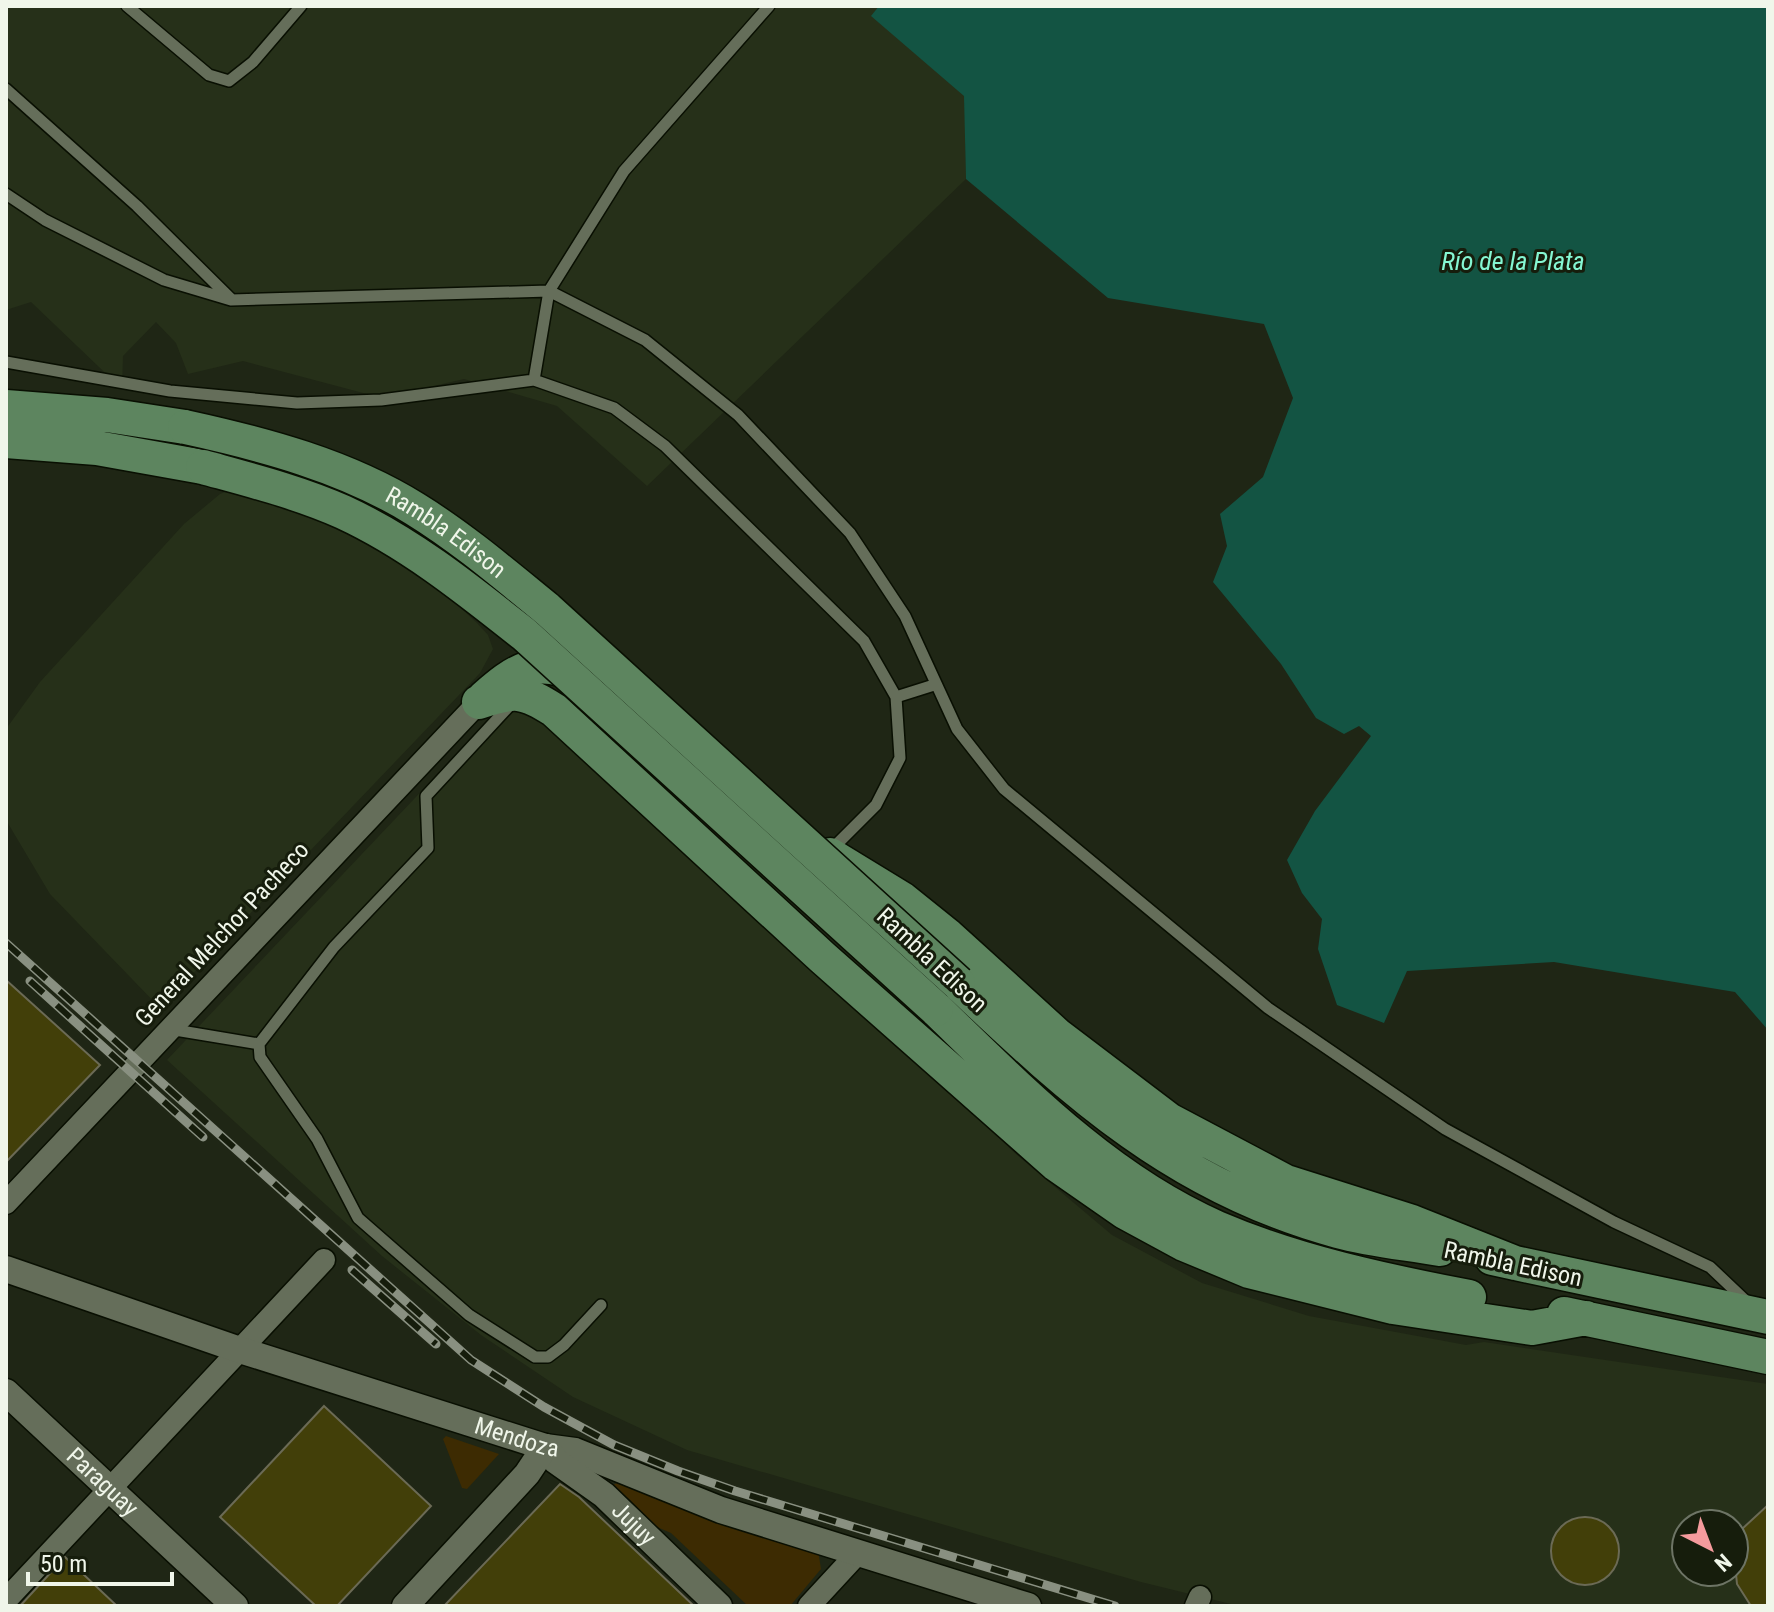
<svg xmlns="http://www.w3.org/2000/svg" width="1774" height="1612" font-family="'Roboto Condensed',sans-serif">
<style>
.built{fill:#263019;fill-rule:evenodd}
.green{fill:#3d2b02}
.water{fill:#135443}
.building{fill:#423f09;stroke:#6b6a55;stroke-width:2}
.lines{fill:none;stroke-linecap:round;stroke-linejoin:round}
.service-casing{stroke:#090f02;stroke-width:14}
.minor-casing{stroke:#090f02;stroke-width:25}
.tertiary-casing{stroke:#090f02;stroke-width:29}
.primary-casing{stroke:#090f02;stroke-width:37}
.service{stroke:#656e5a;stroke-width:11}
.minor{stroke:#656e5a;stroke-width:22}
.tertiary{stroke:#656e5a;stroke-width:26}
.primary{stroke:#5d855f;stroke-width:34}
.rail-casing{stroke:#899081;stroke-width:9}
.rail{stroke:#161d0c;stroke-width:6;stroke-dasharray:18;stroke-linecap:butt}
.primary-bridge-casing{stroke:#090f02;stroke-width:37;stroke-linecap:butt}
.primary-bridge{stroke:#5d855f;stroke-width:34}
.labels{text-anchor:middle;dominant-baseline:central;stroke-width:6;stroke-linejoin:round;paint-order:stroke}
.street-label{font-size:24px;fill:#f0f6ea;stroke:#161d0c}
.water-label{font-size:26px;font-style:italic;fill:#85f7d3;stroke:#161d0c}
</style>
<rect width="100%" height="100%" fill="#1f2615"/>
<path class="built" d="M6 6H879L872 16 965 96 966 179 647 486 557 406 464 379 382 398 243 361 188 374 176 343 156 322 123 356 122 389 31 302 6 310Z
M238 487 294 495 439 588 477 623 488 635 493 649 480 673 160 1008 50 894 6 820V729L40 682 184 524 220 494Z
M521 686 1017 1155 1112 1235 1202 1283 1309 1316 1466 1345 1484 1342 1768 1384V1606H1239L1141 1582 687 1450 573 1397 481 1335 382 1256 167 1060ZM1686 1524H1734V1572H1686Z"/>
<path class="green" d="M446 1436 499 1454 467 1489 462 1488 443 1439Z
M617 1483 818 1550 821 1569 790 1606H748L671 1533 650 1524 608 1487Z"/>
<path class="water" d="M879 6H1768V1030L1735 992 1554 962 1407 971 1384 1023 1337 1005 1318 949 1322 919 1302 893 1287 860 1315 811 1371 736 1359 726 1344 734 1316 718 1281 664 1213 582 1227 546 1220 514 1263 477 1293 398 1264 324 1108 298 966 179 964 96 871 16Z"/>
<path class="building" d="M6 980 100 1065 6 1162Z
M324 1406 431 1506 337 1606H316L220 1517Z
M560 1484 579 1497 694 1606H444Z
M1768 1505V1606H1751L1737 1584 1734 1554 1742 1529Z
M1551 1551a34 34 0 1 1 68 0a34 34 0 1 1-68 0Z
M65 1557 117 1606H20Z"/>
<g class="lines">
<defs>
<path id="service" d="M127 6 209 75 229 81 253 62 301 6
M6 89 137 206 231 299
M6 194 45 220 164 280 231 300 549 291 645 340 738 415 850 533 905 616 957 729 1004 789 1268 1008 1445 1129 1614 1222 1710 1267 1748 1303
M6 362 170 391 297 403 381 400 534 380 614 408 665 446 864 641 896 697 900 758 876 805 829 852
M534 380 549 291 624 171 769 6
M896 697 934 685
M513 702 426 796 428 848 334 947 259 1044 260 1057 317 1139 358 1218 469 1315 535 1357H548L564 1345 601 1305
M169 1029 259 1044"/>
<path id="minor" d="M6 1203 479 702
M6 1600 324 1260
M809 1606 857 1554
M1196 1606 1200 1597"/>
<g id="tertiary">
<path id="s1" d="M6 1269 240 1350 545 1447 575 1451 721 1510 1028 1606"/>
<path id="s2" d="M6 1392 235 1606"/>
<path id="s3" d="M545 1447 556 1461 604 1495 719 1606"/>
<path d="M405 1606 527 1474 545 1447"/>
</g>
<path id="primary" d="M6 407 107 415 185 427
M6 441 97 448 203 467
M484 698C516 670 535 656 578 675
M479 702C514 690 523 690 554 710L822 957 1056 1164 1125 1212 1184 1244 1249 1271 1393 1307 1532 1328 1586 1318
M830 855 902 899 948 936 1057 1035 1169 1120 1286 1182 1412 1222 1515 1263
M958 983C1074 1093 1178 1188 1338 1231 1371 1240 1406 1243 1440 1249
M936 1009C1021 1091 1107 1180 1217 1228 1296 1262 1385 1281 1469 1297
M1492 1258 1768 1317
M1564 1314 1768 1357"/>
</defs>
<use href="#service" class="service-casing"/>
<use href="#minor" class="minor-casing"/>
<use href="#tertiary" class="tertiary-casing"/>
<use href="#primary" class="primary-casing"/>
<use href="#service" class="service"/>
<use href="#minor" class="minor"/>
<use href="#tertiary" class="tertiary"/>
<use href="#primary" class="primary"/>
<defs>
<path id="rail" d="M6 943 471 1360 544 1407 614 1445 678 1471 735 1491 1115 1606
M30 981 203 1137
M352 1270 436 1344"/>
</defs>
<use href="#rail" class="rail-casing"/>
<use href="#rail" class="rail"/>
<defs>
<g id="primary-bridge">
<path id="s4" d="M185 427C263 444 346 466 415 509 462 538 504 574 547 609L958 983"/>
<path d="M203 467C250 480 298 492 343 512 410 543 467 589 525 635L936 1009"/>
</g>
</defs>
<use href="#primary-bridge" class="primary-bridge-casing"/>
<use href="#primary-bridge" class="primary-bridge"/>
</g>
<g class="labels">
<g class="street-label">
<text stroke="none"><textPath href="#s4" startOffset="284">Rambla Edison</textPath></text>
<text transform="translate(222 934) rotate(-47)">General Melchor Pacheco</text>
<text transform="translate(932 960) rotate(43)">Rambla Edison</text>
<text transform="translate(1513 1264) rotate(12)">Rambla Edison</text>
<text stroke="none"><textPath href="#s1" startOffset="538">Mendoza</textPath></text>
<text stroke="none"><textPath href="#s2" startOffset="132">Paraguay</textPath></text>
<text stroke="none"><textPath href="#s3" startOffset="118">Jujuy</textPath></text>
</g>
<g class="water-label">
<text x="1513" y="261">Río de la Plata</text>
</g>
</g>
<rect width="1774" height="1612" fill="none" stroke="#f0f6ea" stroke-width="16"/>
<g transform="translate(1710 1548) rotate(138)"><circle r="38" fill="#161d0c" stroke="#6d7465" stroke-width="2"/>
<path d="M0-6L14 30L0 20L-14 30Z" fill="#f59b9d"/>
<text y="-12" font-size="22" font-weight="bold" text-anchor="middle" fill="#f0f6ea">N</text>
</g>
<path d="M28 1572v12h144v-12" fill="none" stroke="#f0f6ea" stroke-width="4"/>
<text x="40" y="1572" font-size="24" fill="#f0f6ea" stroke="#161d0c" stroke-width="6" paint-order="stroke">50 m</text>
</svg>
